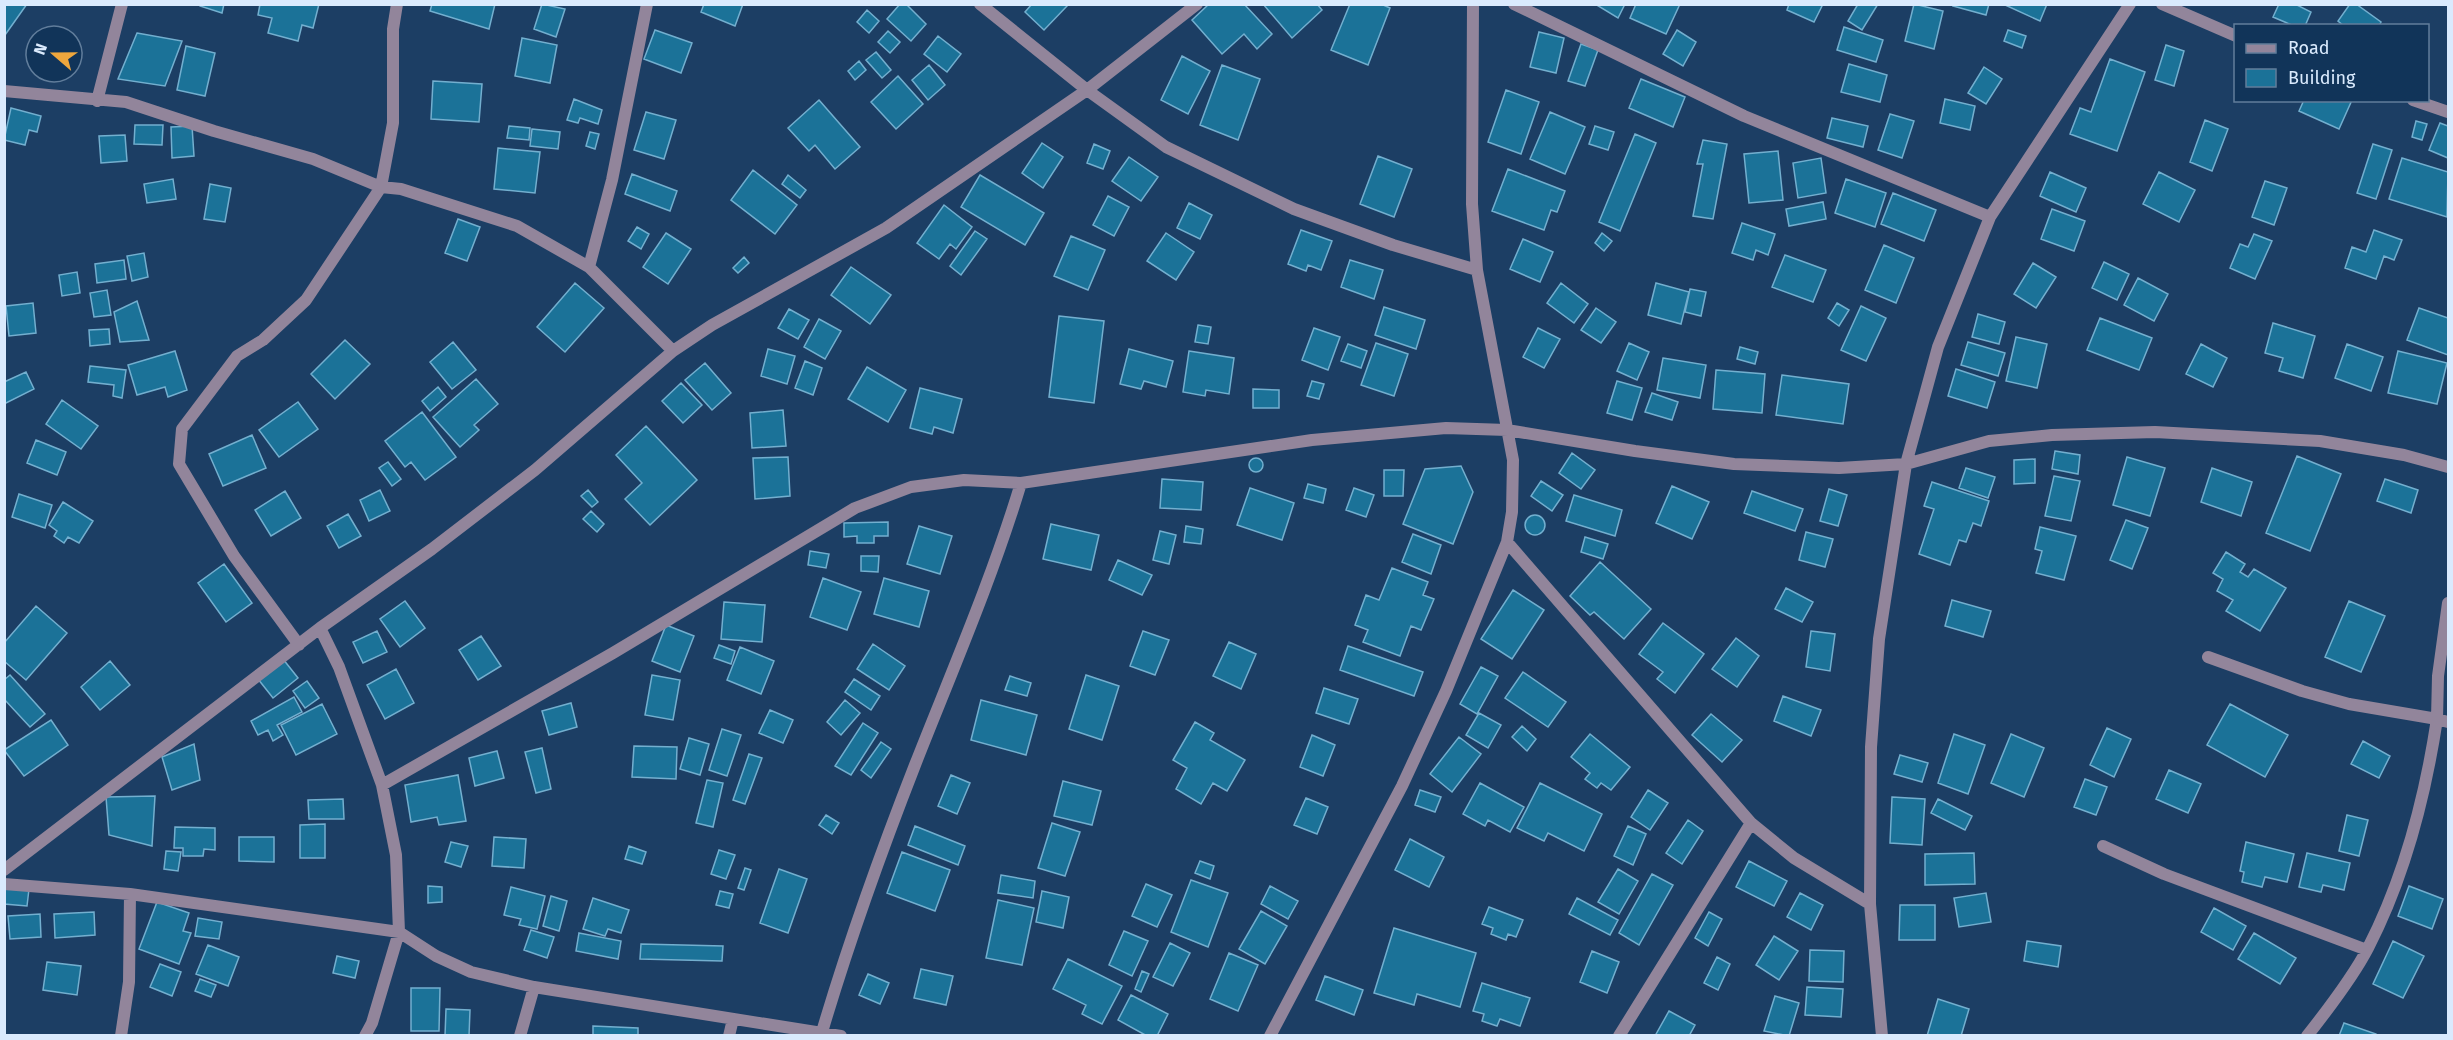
<svg xmlns="http://www.w3.org/2000/svg" width="2453" height="1040" font-family="'Fira Sans',sans-serif">
<style>
.building{fill:#1b7298;stroke:#73afcf;stroke-width:1.5}
.lines{fill:none;stroke-linecap:round;stroke-linejoin:round}
.minor{stroke:#92859b;stroke-width:12}
</style>
<rect width="100%" height="100%" fill="#1c3e64"/>
<path class="building" d="M4 4H27L5 35 4 34Z
M200 4H224L222 13 200 6Z
M260 4H319L313 28 302 25 298 41 268 33 272 18 258 15Z
M432 4H495L489 29 430 11Z
M542 4 565 9 556 37 534 29Z
M704 4H743L735 26 701 12Z
M900 4H906L926 24 911 41 887 19Z
M1032 4H1068V5L1044 30 1025 12Z
M1209 4H1244L1272 34 1257 49 1244 34 1222 54 1192 20Z
M1263 4H1317L1322 10 1292 38Z
M1350 4H1381L1390 8 1368 65 1331 50Z
M1595 4H1625L1618 18Z
M1636 4H1680L1666 34 1630 18Z
M1789 4H1823L1814 22 1787 10Z
M1858 4H1878L1862 30 1848 21Z
M1914 4 1943 11 1934 49 1905 41Z
M1954 4H1989L1986 15 1953 6Z
M2003 4H2047L2040 21Z
M2279 4H2295L2311 12 2305 26H2294L2273 17Z
M2350 4H2356L2381 22 2379 26H2344L2338 21Z
M867 10 879 21 869 33 857 22Z
M1844 27 1883 40 1876 62 1837 50Z
M655 30 692 43 681 73 644 59Z
M1677 30 1696 42 1683 66 1663 54Z
M2008 30 2026 36 2022 48 2004 41Z
M888 31 900 42 890 53 878 42Z
M1539 32 1564 38 1556 73 1530 67Z
M137 33 182 41 165 86 118 79Z
M938 36 961 54 947 72 924 54Z
M522 38 557 45 550 83 515 76Z
M1581 44 1598 50 1585 86 1568 81Z
M2166 45 2184 51 2174 86 2155 80Z
M186 46 215 53 205 96 177 90Z
M876 52 891 70 882 78 866 60Z
M1182 56 1210 71 1188 114 1161 100Z
M2110 59 2145 72 2117 151 2070 134 2080 108 2091 112Z
M859 61 866 70 855 80 848 71Z
M1849 64 1887 75 1880 102 1841 92Z
M929 65 945 85 928 100 912 80Z
M1222 65 1260 79 1238 140 1200 125Z
M1984 67 2002 79 1986 104 1968 93Z
M898 76 923 104 896 129 871 102Z
M1641 79 1685 97 1673 127 1629 108Z
M433 81 482 84 479 122 431 119Z
M1506 90 1539 102 1521 154 1488 142Z
M574 99 602 110 598 124 580 118 578 123 567 120Z
M1945 99 1975 106 1970 130 1940 123Z
M819 100 860 147 835 169 815 145 809 151 788 128Z
M2304 100H2352L2339 129 2299 111Z
M11 108 41 116 37 132 29 130 25 145 4 140Z
M646 112 676 120 664 159 634 150Z
M1550 112 1585 127 1565 174 1530 159Z
M1890 114 1914 121 1902 158 1878 150Z
M1832 118 1868 126 1863 147 1827 138Z
M2205 120 2228 129 2212 171 2190 162Z
M2416 121 2427 124 2422 140 2412 137Z
M2440 123 2448 126V158L2429 150Z
M135 125H163L162 145 134 144Z
M192 126 194 156 172 158 171 127Z
M509 126 530 128 529 140 507 138Z
M1595 126 1614 132 1608 150 1589 144Z
M532 129 560 132 558 149 530 146Z
M590 132 599 134 595 149 586 146Z
M1635 134 1656 143 1620 231 1599 222Z
M125 135 127 161 101 163 99 136Z
M1703 140 1727 144 1713 219 1693 216 1703 164H1697Z
M1042 143 1063 157 1043 188 1022 173Z
M1094 144 1110 151 1103 169 1087 163Z
M2373 144 2392 150 2376 199 2357 193Z
M498 148 540 152 535 193 494 189Z
M1778 151 1783 200 1749 203 1744 154Z
M1378 156 1412 169 1394 217 1360 204Z
M1129 157 1158 177 1141 201 1112 181Z
M1821 158 1826 193 1798 198 1793 163Z
M2402 158 2448 172 2447 217 2389 199Z
M1508 169 1565 191 1557 212 1551 210 1544 230 1492 211Z
M753 170 797 205 775 234 731 200Z
M2050 172 2086 188 2076 212 2040 196Z
M2159 172 2195 190 2179 222 2143 204Z
M632 174 677 191 670 211 625 194Z
M788 175 806 190 800 198 782 184Z
M980 175 1044 213 1025 245 961 207Z
M173 179 176 199 147 203 144 184Z
M1846 179 1886 193 1875 227 1835 213Z
M2265 181 2287 188 2274 225 2252 217Z
M210 184 231 188 225 222 204 219Z
M1893 193 1936 210 1924 241 1881 224Z
M1108 196 1129 207 1114 236 1093 225Z
M1823 202 1826 219 1789 226 1786 209Z
M1189 203 1212 215 1200 239 1177 228Z
M944 205 972 227 956 249 950 244 939 259 917 243Z
M2052 209 2085 221 2074 251 2041 239Z
M458 219 480 227 467 261 445 253Z
M1742 223 1775 234 1768 255 1756 250 1753 260 1732 253Z
M637 227 649 234 641 249 628 241Z
M1301 230 1332 241 1321 270 1308 265 1306 271 1288 264Z
M2374 230 2402 240 2394 260 2384 256 2376 279 2345 268 2352 247 2366 252Z
M975 231 987 239 961 275 950 266Z
M666 233 691 249 668 284 643 267Z
M1166 233 1194 252 1176 280 1147 261Z
M1602 233 1612 241 1604 251 1595 243Z
M2254 234 2272 241 2255 279 2230 268 2240 244 2248 247Z
M1071 236 1105 250 1088 290 1054 276Z
M1523 239 1553 252 1540 282 1510 269Z
M1884 245 1914 258 1896 303 1865 290Z
M144 253 148 277 132 281 127 256Z
M1785 255 1826 270 1813 302 1772 287Z
M744 257 749 263 738 273 733 268Z
M124 260 126 279 97 283 95 264Z
M1350 260 1383 270 1374 299 1341 287Z
M2104 262 2129 274 2117 300 2092 288Z
M2033 263 2056 277 2036 308 2014 294Z
M851 267 891 295 870 324 831 295Z
M77 272 80 293 62 296 59 275Z
M2138 278 2168 294 2154 321 2124 305Z
M575 283 604 308 565 352 537 327Z
M1561 283 1588 304 1574 323 1547 303Z
M1656 283 1689 292 1681 324 1648 315Z
M1690 289 1706 292 1701 316 1685 312Z
M107 290 111 315 94 317 90 293Z
M137 301 149 340 120 342 114 312Z
M33 303 36 333 9 336 6 306Z
M1837 303 1849 310 1839 326 1828 318Z
M1861 306 1886 318 1866 361 1841 350Z
M1384 307 1425 320 1416 349 1375 335Z
M1596 308 1616 322 1601 343 1581 330Z
M2419 308 2448 318V355L2407 340Z
M789 309 809 320 798 339 778 328Z
M1978 314 2005 322 1999 344 1972 337Z
M1059 316 1104 321 1094 403 1049 397Z
M2100 318 2152 338 2139 370 2087 350Z
M819 319 841 331 825 359 804 347Z
M2273 323 2315 336 2303 378 2279 371 2283 358 2265 353Z
M1198 325 1211 327 1208 344 1195 342Z
M1314 328 1340 337 1328 370 1302 360Z
M1538 328 1560 339 1544 368 1523 357Z
M109 329 110 344 90 346 89 330Z
M2016 337 2047 344 2037 388 2006 381Z
M345 340 370 364 335 399 311 374Z
M453 342 476 370 452 389 430 362Z
M1968 342 2005 353 1998 376 1961 365Z
M1376 343 1408 354 1394 396 1361 385Z
M1629 343 1649 352 1637 380 1617 371Z
M1348 344 1367 351 1361 368 1341 361Z
M2201 344 2227 358 2213 387 2186 374Z
M2347 344 2383 357 2371 391 2335 378Z
M1740 347 1758 352 1755 364 1737 359Z
M768 349 795 356 787 384 761 376Z
M1129 349 1173 361 1166 387 1144 381 1141 389 1120 384Z
M175 351 187 390 168 397 165 387 137 395 128 365Z
M1189 351 1234 358 1229 394 1206 390 1205 396 1183 392Z
M2398 351 2447 363 2437 404 2388 393Z
M1663 358 1706 365 1700 398 1657 390Z
M805 361 822 368 813 395 795 388Z
M705 363 731 393 712 410 685 380Z
M90 366 126 370 122 398 113 396 114 385 88 382Z
M867 367 906 390 888 422 848 399Z
M1956 369 1995 382 1987 408 1948 396Z
M1716 370 1765 374 1762 413 1713 409Z
M26 372 34 389 4 404V382Z
M1782 375 1849 384 1843 424 1776 415Z
M476 379 498 404 474 425 479 430 460 447 433 417Z
M1312 381 1324 384 1319 399 1307 396Z
M1617 381 1642 388 1632 420 1607 413Z
M681 383 702 405 683 423 662 401Z
M438 387 446 397 430 411 422 401Z
M920 388 962 399 953 433 934 427 932 434 910 428Z
M1253 389 1279 390V408H1253Z
M1652 393 1678 402 1672 420 1645 412Z
M62 400 98 426 81 449 46 424Z
M298 402 318 429 279 457 259 430Z
M783 410 786 446 752 448 750 413Z
M422 412 456 457 425 480 411 462 405 467 385 441Z
M646 426 697 480 650 525 625 499 642 483 616 455Z
M252 435 266 468 223 486 209 454Z
M36 440 66 452 57 475 27 463Z
M2055 451 2080 455 2078 474 2052 469Z
M1572 453 1595 470 1581 489 1559 473Z
M2297 456 2341 474 2310 551 2266 533Z
M788 457 790 496 755 499 753 458Z
M2127 457 2165 468 2150 516 2113 505Z
M1249 465a7 7 0 1 1 14 0a7 7 0 1 1-14 0Z
M2035 459V483L2014 484V460Z
M388 462 401 479 392 486 379 468Z
M1461 466 1473 492 1453 544 1403 524 1425 469Z
M1966 468 1995 477 1988 498 1959 488Z
M2212 468 2252 482 2241 516 2201 502Z
M1384 470H1404L1403 496H1384Z
M2054 476 2080 481 2071 521 2045 516Z
M1162 479 1203 482 1201 510 1160 508Z
M2385 479 2418 490 2411 513 2377 501Z
M1541 481 1563 495 1552 511 1531 496Z
M1932 482 1989 501 1981 526 1973 523 1966 542 1959 540 1950 565 1919 554 1934 509 1924 506Z
M1308 484 1326 489 1323 503 1304 498Z
M1672 486 1709 502 1692 539 1656 523Z
M1250 488 1294 503 1282 540 1237 525Z
M1354 488 1374 495 1366 517 1346 510Z
M1829 489 1847 495 1838 526 1820 521Z
M380 490 390 511 369 521 360 500Z
M588 490 598 502 592 507 581 496Z
M285 491 301 518 271 536 255 510Z
M1752 491 1803 509 1795 531 1744 513Z
M19 494 52 505 45 528 12 517Z
M1574 495 1622 510 1615 536 1566 521Z
M63 502 93 521 79 543 68 537 64 543 54 536 57 531 49 525Z
M591 511 604 524 597 532 583 519Z
M348 514 361 536 339 548 327 526Z
M1525 525a10 10 0 1 1 20 0a10 10 0 1 1-20 0Z
M2126 520 2148 528 2132 569 2110 560Z
M888 522V536H874V543H857V536L844 537V523Z
M1051 524 1099 535 1091 570 1043 559Z
M919 526 952 536 940 574 907 564Z
M1186 526 1203 529 1201 544 1184 542Z
M2040 527 2076 536 2064 580 2036 573 2042 551 2035 549Z
M1160 531 1176 535 1169 564 1153 560Z
M1806 532 1833 539 1825 567 1799 560Z
M1413 534 1441 545 1431 574 1402 562Z
M1585 537 1608 544 1603 559 1581 552Z
M810 551 829 554 826 568 808 565Z
M2226 552 2245 564 2240 572 2248 577 2254 569 2286 588 2260 631 2226 611 2233 600 2217 591 2223 579 2213 573Z
M861 556H879L878 572 861 571Z
M1118 560 1152 575 1142 595 1109 580Z
M1600 562 1651 609 1624 639 1594 612 1590 615 1570 596Z
M224 564 252 603 226 622 198 583Z
M1392 568 1428 582 1423 595 1434 599 1421 630 1411 626 1400 656 1363 642 1368 630 1355 625 1366 595 1379 600Z
M823 578 861 592 847 630 810 617Z
M884 578 929 591 919 627 874 614Z
M1786 588 1813 602 1802 622 1775 609Z
M1513 590 1544 610 1512 659 1481 639Z
M1952 600 1991 611 1983 637 1945 626Z
M405 601 425 628 400 647 380 619Z
M2349 601 2385 616 2361 672 2325 657Z
M724 602 765 605 762 642 721 639Z
M36 606 67 633 26 680 4 661V643Z
M1663 623 1704 654 1675 693 1657 679 1663 672 1639 654Z
M666 625 694 636 680 672 652 661Z
M377 631 387 652 363 663 353 642Z
M1143 631 1169 640 1155 675 1130 666Z
M1811 631 1835 634 1830 671 1806 667Z
M481 636 501 666 478 680 459 650Z
M1736 638 1759 656 1737 687 1712 669Z
M1229 642 1256 654 1241 689 1213 676Z
M873 644 905 666 889 690 857 669Z
M719 645 735 651 731 664 714 658Z
M1348 646 1423 672 1414 696 1340 670Z
M740 647 774 661 761 694 727 680Z
M283 659 298 678 273 698 258 679Z
M110 661 130 685 100 710 81 687Z
M1481 667 1498 676 1477 714 1460 704Z
M396 669 414 703 385 719 367 685Z
M1523 672 1566 702 1548 727 1505 698Z
M10 675 45 714 30 727 4 699V680Z
M652 675 680 680 673 720 645 715Z
M1086 675 1119 686 1102 740 1069 729Z
M1010 676 1031 683 1027 696 1005 690Z
M854 679 880 696 871 710 845 692Z
M307 681 319 698 305 708 293 691Z
M1324 688 1358 699 1349 724 1316 713Z
M1783 696 1821 710 1811 736 1774 721Z
M294 697 302 712 277 725 283 735 273 741 268 730 258 735 251 721Z
M845 700 860 713 841 735 827 722Z
M981 700 1037 715 1026 755 971 740Z
M571 703 577 727 549 735 542 711Z
M322 704 337 734 296 755 281 725Z
M2230 704 2288 735 2265 777 2207 745Z
M770 710 793 720 783 743 759 733Z
M1479 713 1501 725 1488 748 1466 735Z
M1711 714 1742 740 1722 762 1692 735Z
M51 720 68 745 24 776 4 750Z
M1195 722 1214 733 1210 740 1245 760 1227 791 1213 783 1201 804 1176 789 1187 768 1173 760Z
M863 723 878 733 851 775 835 766Z
M1522 726 1536 739 1527 751 1512 737Z
M2107 728 2131 739 2114 777 2090 765Z
M722 729 741 735 727 776 709 770Z
M1590 734 1630 767 1611 790 1601 783 1597 788 1585 779 1590 773 1571 757Z
M1954 734 1985 745 1968 794 1938 783Z
M2011 734 2044 748 2024 797 1991 783Z
M1312 735 1335 745 1323 776 1300 767Z
M1459 737 1481 754 1452 792 1430 774Z
M689 738 709 744 700 775 680 769Z
M2363 741 2390 756 2379 778 2351 764Z
M881 742 891 749 871 778 861 770Z
M194 744 200 780 172 790 162 757Z
M634 746 677 747 676 779 632 777Z
M542 748 551 789 536 793 525 752Z
M497 751 504 778 475 786 469 758Z
M749 754 762 758 745 804 733 800Z
M1900 755 1928 763 1922 782 1894 774Z
M2169 770 2201 784 2188 813 2156 799Z
M458 775 466 821 439 825 437 817 411 822 405 785Z
M951 775 970 783 957 814 938 806Z
M2085 779 2107 787 2096 815 2074 807Z
M707 780 723 783 713 827 696 823Z
M1063 781 1101 791 1092 825 1054 816Z
M1480 783 1524 807 1510 832 1488 820 1485 826 1463 814Z
M1540 783 1602 814 1584 851 1548 833 1544 841 1517 828Z
M1420 790 1441 797 1435 812 1415 805Z
M1648 790 1668 803 1650 830 1631 817Z
M155 796 152 846 109 835 106 797Z
M1892 797 1925 799 1922 845 1890 843Z
M1306 798 1328 807 1317 834 1294 825Z
M343 799 344 819H309L308 800Z
M1938 799 1972 816 1965 830 1931 813Z
M826 815 839 823 832 834 819 825Z
M2347 815 2368 820 2359 856 2339 851Z
M1688 820 1703 831 1682 864 1666 853Z
M1052 823 1080 832 1065 876 1038 868Z
M325 824V858H300V825Z
M915 826 965 846 958 865 908 845Z
M1628 826 1646 834 1633 865 1614 856Z
M175 827 215 828V850L204 849 203 856H183V848H174Z
M239 837H274V862L239 861Z
M494 837 526 839 524 868 492 866Z
M1410 839 1444 857 1429 887 1395 870Z
M451 842 468 846 461 867 445 862Z
M2246 842 2294 854 2287 882 2265 877 2262 887 2242 882 2244 872 2240 871Z
M629 846 646 852 642 864 625 859Z
M719 850 735 855 726 879 711 874Z
M166 851 181 852 178 871 164 869Z
M902 852 950 870 935 911 887 893Z
M1974 853 1975 884 1925 885V854Z
M2307 853 2350 863 2344 890 2323 885 2321 892 2299 887Z
M1200 861 1214 866 1210 879 1195 873Z
M1749 861 1787 881 1774 906 1736 887Z
M745 868 751 870 744 890 738 888Z
M779 869 807 879 788 933 760 923Z
M1618 869 1638 881 1619 914 1598 902Z
M1652 874 1673 885 1639 945 1619 933Z
M1001 875 1035 881 1033 898 998 893Z
M1191 880 1228 893 1208 947 1171 932Z
M1146 884 1172 895 1157 927 1132 916Z
M428 886 442 887V902L428 903Z
M1270 886 1298 901 1288 919 1261 904Z
M2409 886 2443 899 2432 929 2398 916Z
M4 887 29 889 27 906 4 904Z
M511 887 545 896 537 929 519 925 521 919 504 915Z
M720 891 733 894 729 908 716 905Z
M1042 891 1069 897 1063 928 1036 922Z
M1800 893 1823 905 1811 930 1787 917Z
M1986 893 1991 922 1959 927 1954 898Z
M551 896 567 901 559 931 543 926Z
M593 898 629 910 621 933 608 929 605 936 583 929Z
M1577 898 1618 920 1610 935 1569 914Z
M998 900 1034 908 1022 965 986 958Z
M157 902 189 913 183 931 191 933 179 964 139 949Z
M1900 905H1935V940H1899Z
M1489 907 1523 920 1516 937 1508 934 1506 940 1491 934 1493 928 1482 924Z
M2214 908 2246 926 2233 950 2201 932Z
M1261 911 1287 926 1265 964 1239 949Z
M94 912 95 935 55 938 54 914Z
M1709 912 1722 919 1708 946 1695 938Z
M40 914 41 937 10 939 8 916Z
M198 918 222 922 219 939 195 936Z
M1394 928 1476 953 1460 1007 1417 994 1414 1005 1374 993Z
M531 930 554 937 547 958 524 950Z
M1124 931 1148 941 1132 976 1109 965Z
M579 933 621 941 618 959 576 951Z
M2254 933 2296 958 2280 984 2238 959Z
M1774 936 1798 951 1779 980 1756 965Z
M2027 941 2061 946 2058 967 2024 961Z
M2393 941 2424 956 2403 998 2373 984Z
M1170 943 1190 953 1173 986 1153 977Z
M641 944 723 946 722 961 640 959Z
M208 945 239 957 228 986 196 974Z
M1810 950 1844 951 1843 982 1809 981Z
M1592 951 1619 962 1607 993 1580 982Z
M1229 953 1258 965 1238 1011 1210 999Z
M337 956 359 961 355 978 333 973Z
M1717 957 1730 964 1718 990 1704 983Z
M1068 959 1122 986 1102 1024 1082 1014 1086 1005 1053 989Z
M47 962 81 966 77 995 43 990Z
M160 964 181 972 172 996 150 987Z
M921 969 953 976 946 1005 914 998Z
M1142 971 1149 974 1141 992 1135 989Z
M868 974 889 983 880 1004 859 995Z
M1325 976 1363 990 1354 1015 1316 1000Z
M200 979 216 985 211 997 195 991Z
M1482 983 1530 998 1520 1026 1500 1019 1497 1026 1482 1021 1484 1014 1473 1011Z
M1807 987 1843 989 1841 1017 1805 1015Z
M411 988H440L439 1031H411Z
M1131 995 1168 1014 1157 1036H1147L1118 1020Z
M1775 996 1799 1003 1789 1036 1764 1031Z
M1938 999 1969 1009 1961 1036H1927Z
M446 1009 470 1010 469 1036H445Z
M1669 1011 1695 1025 1689 1036H1655Z
M2344 1023 2376 1034V1036H2339Z
M593 1026 638 1028V1036H593Z"/>
<g class="lines">
<path class="minor" d="M980 4 1087 90 1166 147 1294 209 1393 245 1477 270
M1514 4 1744 116 1990 217
M2162 4 2236 36
M4 91 126 102 214 131 313 159 381 187 401 189 517 226 589 267 673 351
M2413 100 2448 112
M97 101 122 4
M589 267 612 180 647 4
M1507 542 1751 823 1794 858 1870 904
M2448 603 2438 676 2437 719 2448 722
M320 628 339 667 382 785 396 855 399 932 372 1023 365 1036
M299 645 234 556 179 464 182 429 237 356 263 340 306 300 381 187 393 123V29L397 4
M2208 657 2302 691 2349 704 2437 719C2425 798 2404 878 2368 948 2354 975 2326 1012 2307 1036
M382 785 613 653 855 508 911 487 964 480 1021 483 1312 440 1446 428 1507 430 1635 451 1734 464 1839 468 1906 464 1989 441 2052 435 2155 432 2320 441 2404 455 2448 467
M2103 846 2164 874 2367 950
M4 870 320 628 432 549 535 470 673 351 712 325 886 228 1087 90 1197 4
M4 884 130 894 399 932 436 956 471 972 534 987 841 1036
M822 1032C849 941 881 852 915 765 952 671 992 579 1021 483
M121 1036 129 982 130 894
M520 1036 534 987
M729 1036 733 1019
M1270 1036 1402 786 1446 691 1507 542 1512 512 1513 460 1477 270 1472 204 1473 4
M1619 1036 1751 823
M1882 1036 1870 904 1871 747 1879 639 1906 464 1938 347 1990 217 2130 4"/>
</g>
<rect width="2453" height="1040" fill="none" stroke="#daeafd" stroke-width="12"/>
<rect x="2234" y="24" width="195" height="78" fill="#113459" stroke="#617d9b" stroke-width="1.5"/>
<rect x="2246" y="44" width="30" height="9" fill="#92859b" stroke="#617d9b" stroke-width="1.5"/>
<text x="2288" y="54" font-size="18" fill="#daeafd">Road</text>
<rect x="2246" y="69" width="30" height="18" fill="#1b7298" stroke="#617d9b" stroke-width="1.5"/>
<text x="2288" y="84" font-size="18" fill="#daeafd">Building</text>
<g transform="translate(54 54) rotate(290)"><circle r="28" fill="#113459" stroke="#617d9b" stroke-width="1.5"/>
<path d="M0-4.5L10 22L0 15L-10 22Z" fill="#efa73d"/>
<text y="-9" font-size="16" font-weight="bold" text-anchor="middle" fill="#daeafd">N</text>
</g>
</svg>
